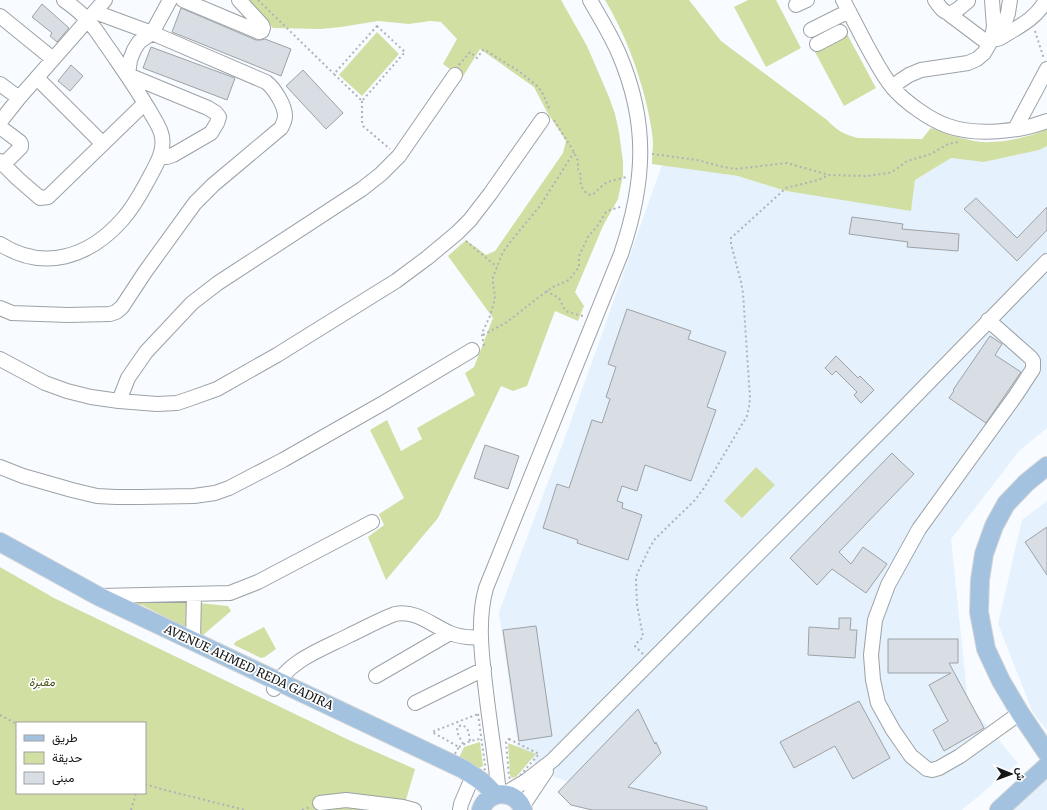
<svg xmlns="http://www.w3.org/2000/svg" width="1047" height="810" font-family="Merriweather,Vazirmatn,serif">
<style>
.built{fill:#e5f1fc}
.green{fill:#d1dfa3;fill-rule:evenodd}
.building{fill:#d8dee4;stroke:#9da2a7}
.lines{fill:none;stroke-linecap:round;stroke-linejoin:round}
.minor-casing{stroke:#9ca2a6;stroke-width:16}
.major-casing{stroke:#d5d5d5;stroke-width:20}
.path{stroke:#b0b2b6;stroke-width:2;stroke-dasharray:2 3;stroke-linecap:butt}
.minor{stroke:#fff;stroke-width:14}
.major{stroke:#a2c2e0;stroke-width:18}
.labels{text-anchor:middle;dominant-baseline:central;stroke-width:3.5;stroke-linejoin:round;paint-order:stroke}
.street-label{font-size:12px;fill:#131517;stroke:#fff}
.park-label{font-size:12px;font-style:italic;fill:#485215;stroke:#fff}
</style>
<rect width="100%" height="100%" fill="#f8fbff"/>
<path class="built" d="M1047 146V428L1020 450 951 539 968 703 1018 763 962 810H651L546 774 518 746 499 612 567 432 662 165 738 176 786 191 911 210 915 180 951 158 984 162 1039 150Z
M1047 501V730L1033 713 998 624 1022 520Z
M1045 779 1047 781V810H1011Z"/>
<path class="green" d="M247 0H561L587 46 609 97 615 114 619 132 623 162V175L618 199 603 226 575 292 584 306 578 321 555 311 527 386 513 391 501 386 438 518 386 580 368 537 384 525 379 514 404 498 370 430 387 420 401 451 422 439 417 428 475 395 465 373 474 367 493 318 448 256 466 240 486 255 495 251 563 153 566 141 547 112 534 87 480 49 462 78 443 64 457 39 441 22 430 21 409 24 378 21 341 27 321 29 273 28Z
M605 0H689L721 41 827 120C836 130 845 135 858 138L922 139 931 128C947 134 964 140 981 142 1003 143 1027 138 1047 129V146L1039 150 984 162 951 158 915 180 911 211 786 191 738 176 652 164C652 156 653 149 653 142 652 129 649 115 646 102 637 66 624 32 605 0Z
M748 0H776L801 48 766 67 734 7Z
M377 32 399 54 362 96 339 75Z
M847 34 876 88 844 106 815 52Z
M756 467 775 485 742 518 724 501Z
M0 567 54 598 351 741 415 769 403 810H0ZM17 723H145V793H17Z
M139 597 149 602 189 599 187 631 176 626 177 623 142 605 130 606 126 598Z
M199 603 228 606 231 611 202 636 200 635 199 631Z
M264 627 276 649 265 657 261 658 234 645 235 642Z
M480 742 483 766 479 768 459 758 464 747Z
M508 743 536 754 516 777 512 778 510 775Z"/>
<path class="building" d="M42 4 69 28 57 42 50 36 52 33 32 17Z
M181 8 256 40H261L265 39 291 49 281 76 172 32Z
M151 47 235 78 227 100 143 68Z
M71 65 83 76 70 91 58 81Z
M303 70 343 113 326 129 286 86Z
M976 198 1017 238 1047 207V230L1017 261 964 209Z
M852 217 903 224 902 229 959 234 958 251 907 247 908 242 849 234Z
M627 309 691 331 688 339 726 352 707 407 716 410 691 481 645 465 637 491 622 486 617 501 623 503 622 508 642 515 628 560 577 543 578 540 543 528 557 484 569 488 592 420 602 423 610 399 606 397 616 367 608 364Z
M990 336 1002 344 995 355 1021 372 986 423 949 398 954 391 953 390Z
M836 356 858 378 860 376 874 390 861 403 854 395 857 392 836 371 832 375 825 368Z
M485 445 519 456 508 489 474 478Z
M892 453 900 461 914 474 839 552 851 564 863 547 887 564 866 593 832 569 817 585 790 558Z
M1047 527V575L1025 542Z
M839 618H851L850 630H857L855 658 808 655 809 627 839 629Z
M536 626 552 736 519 741 503 630Z
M888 639H958V663H949L984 728 944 751 933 730 948 721 929 685 951 673H888Z
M859 701 890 758 853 779 835 746 794 768 780 742Z
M638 709 655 744 656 742 661 753 628 787 707 807V810H592L571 805 558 792Z"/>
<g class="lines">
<defs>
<path id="minor" d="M183 0 259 32 262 31 263 28 262 25 239 0
M843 0C851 15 859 31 867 46 875 60 882 75 893 88 905 102 930 120 948 126 976 136 1019 132 1047 121
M935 0C948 20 952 14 968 1
M796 5 807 0
M949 14 989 44
M0 16 53 59
M811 30 849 11
M1000 38C1018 27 1036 19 1046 0
M997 39 1000 38 1008 13 1010 0
M817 44 840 32
M37 78 103 144
M0 84 19 98
M893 87 900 81 909 75 921 70 968 63 977 59 984 53 991 41 994 27 992 0
M0 122 19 98 105 0
M0 127 20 142 21 144V147L3 165
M1015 129 1047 69
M160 157H167L173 155 211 133 217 123 219 117 216 113 208 108 128 75 130 60 134 50 139 42 152 33 170 0
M0 161 17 178 40 198 48 197 145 103
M0 244C44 272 89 257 122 220 132 209 140 195 147 182 154 168 165 153 162 137 161 129 156 122 152 115 139 92 124 71 109 49 102 40 96 28 87 20 81 12 72 6 64 0
M0 308 12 313 68 315 110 314 116 312 122 307 145 272 195 203 213 185 281 128C283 124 285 121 285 116 285 105 274 88 266 82L152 33 95 12
M988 320 1031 358 1033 361V369L1016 395 919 529 888 585 875 620 871 655 873 680 878 703 893 730 911 756 927 769 932 770 939 768 960 756 1020 713
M0 359 45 383 67 391 91 397 119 401 157 404 177 403 189 399 217 389 277 355 396 281 427 258 457 233 470 220 490 194 542 120
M119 401 128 378 146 352 192 303 218 283 362 189 381 174 399 156 455 75
M0 467 23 476 72 490 97 496 116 497H140L194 496 215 493 229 488 283 460 385 402 472 350
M100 596 230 593 258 582 372 522
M193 640 194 594
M376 676 450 633
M274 689C288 660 323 649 350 635 365 628 379 620 395 614 417 610 431 625 450 633 460 637 471 638 481 637
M415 703 484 669
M499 794C496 763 491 732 487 700 483 665 476 623 486 588L621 254C645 183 649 124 619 54 611 35 600 18 590 0
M504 794 526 781 553 760 704 608 891 421 1047 261
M320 803 346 800 403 807 414 810
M522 807 546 771
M460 810 461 804 469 785"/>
<path id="major" d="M1047 466 1026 483 1006 504 994 526 984 554 980 580 979 612 986 649 1001 681 1020 713 1047 753
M0 542 98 596 463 769 484 783 496 795
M481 810C488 789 516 789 523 810
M999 810 1047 766"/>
</defs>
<use href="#minor" class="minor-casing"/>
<use href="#major" class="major-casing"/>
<path class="path" d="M258 0 334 74
M377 26 405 52 362 101 334 74Z
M1035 31 1044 59
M459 65 470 52 477 58 483 50H485L520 72 537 86 542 92 550 110
M362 101V123L363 126 390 149
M554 120 574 152 578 161V170L581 175 580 182 581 184V186C593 205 595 188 608 182 613 180 620 179 626 177
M652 154 697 160 724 167 735 169 787 163 829 175 866 176 889 173 895 170 907 161 931 154 948 144 958 142
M466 241 497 267
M546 291 559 298 564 308 568 312 583 316
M483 335 507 322 539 297 553 287 569 280 579 267V256L588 237 598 225 606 212 610 210 623 206
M484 346 482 335 483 331 490 316 494 302 495 296 493 284V277L503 252 511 241 540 206 574 152
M643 654 635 646C636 642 641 641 643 636L637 605 636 580 637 574 650 547 655 539 695 500 704 488 747 416 749 407 750 398 743 293 741 282 731 244V238L786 188 818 180 829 175
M478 714 485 765V769L482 771 453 757 459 747 432 732Z
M0 715 17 724
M509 739 539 754 516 780C512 781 510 780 509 776L506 742 507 740Z
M463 744 458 734 457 728 461 725 464 726C469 729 469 735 470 741
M459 747 470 741 480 739
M145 784 161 789 245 810
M131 810 136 793
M302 810 310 807"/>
<use href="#minor" class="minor"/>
<use href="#major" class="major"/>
</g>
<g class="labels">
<g class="street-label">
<text transform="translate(249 667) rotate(25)">AVENUE AHMED REDA GADIRA</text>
</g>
<g class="park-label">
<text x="42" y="681">مقبرة</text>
</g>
</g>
<rect x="16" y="722" width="130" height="72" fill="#ffffff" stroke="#a1a1a2"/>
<rect x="24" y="735" width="20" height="6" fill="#a2c2e0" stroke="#a1a1a2"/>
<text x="52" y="742" font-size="12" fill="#131517">طريق</text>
<rect x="24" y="752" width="20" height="12" fill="#d1dfa3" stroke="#a1a1a2"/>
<text x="52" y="762" font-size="12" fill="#131517">حديقة</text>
<rect x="24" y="772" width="20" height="12" fill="#d8dee4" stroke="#a1a1a2"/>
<text x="52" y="782" font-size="12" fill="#131517">مبنى</text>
<g transform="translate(1011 774) rotate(91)" stroke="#ffffff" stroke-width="3" paint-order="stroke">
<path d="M0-3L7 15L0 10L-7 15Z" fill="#131517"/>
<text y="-6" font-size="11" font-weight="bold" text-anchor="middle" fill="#131517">ش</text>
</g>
</svg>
